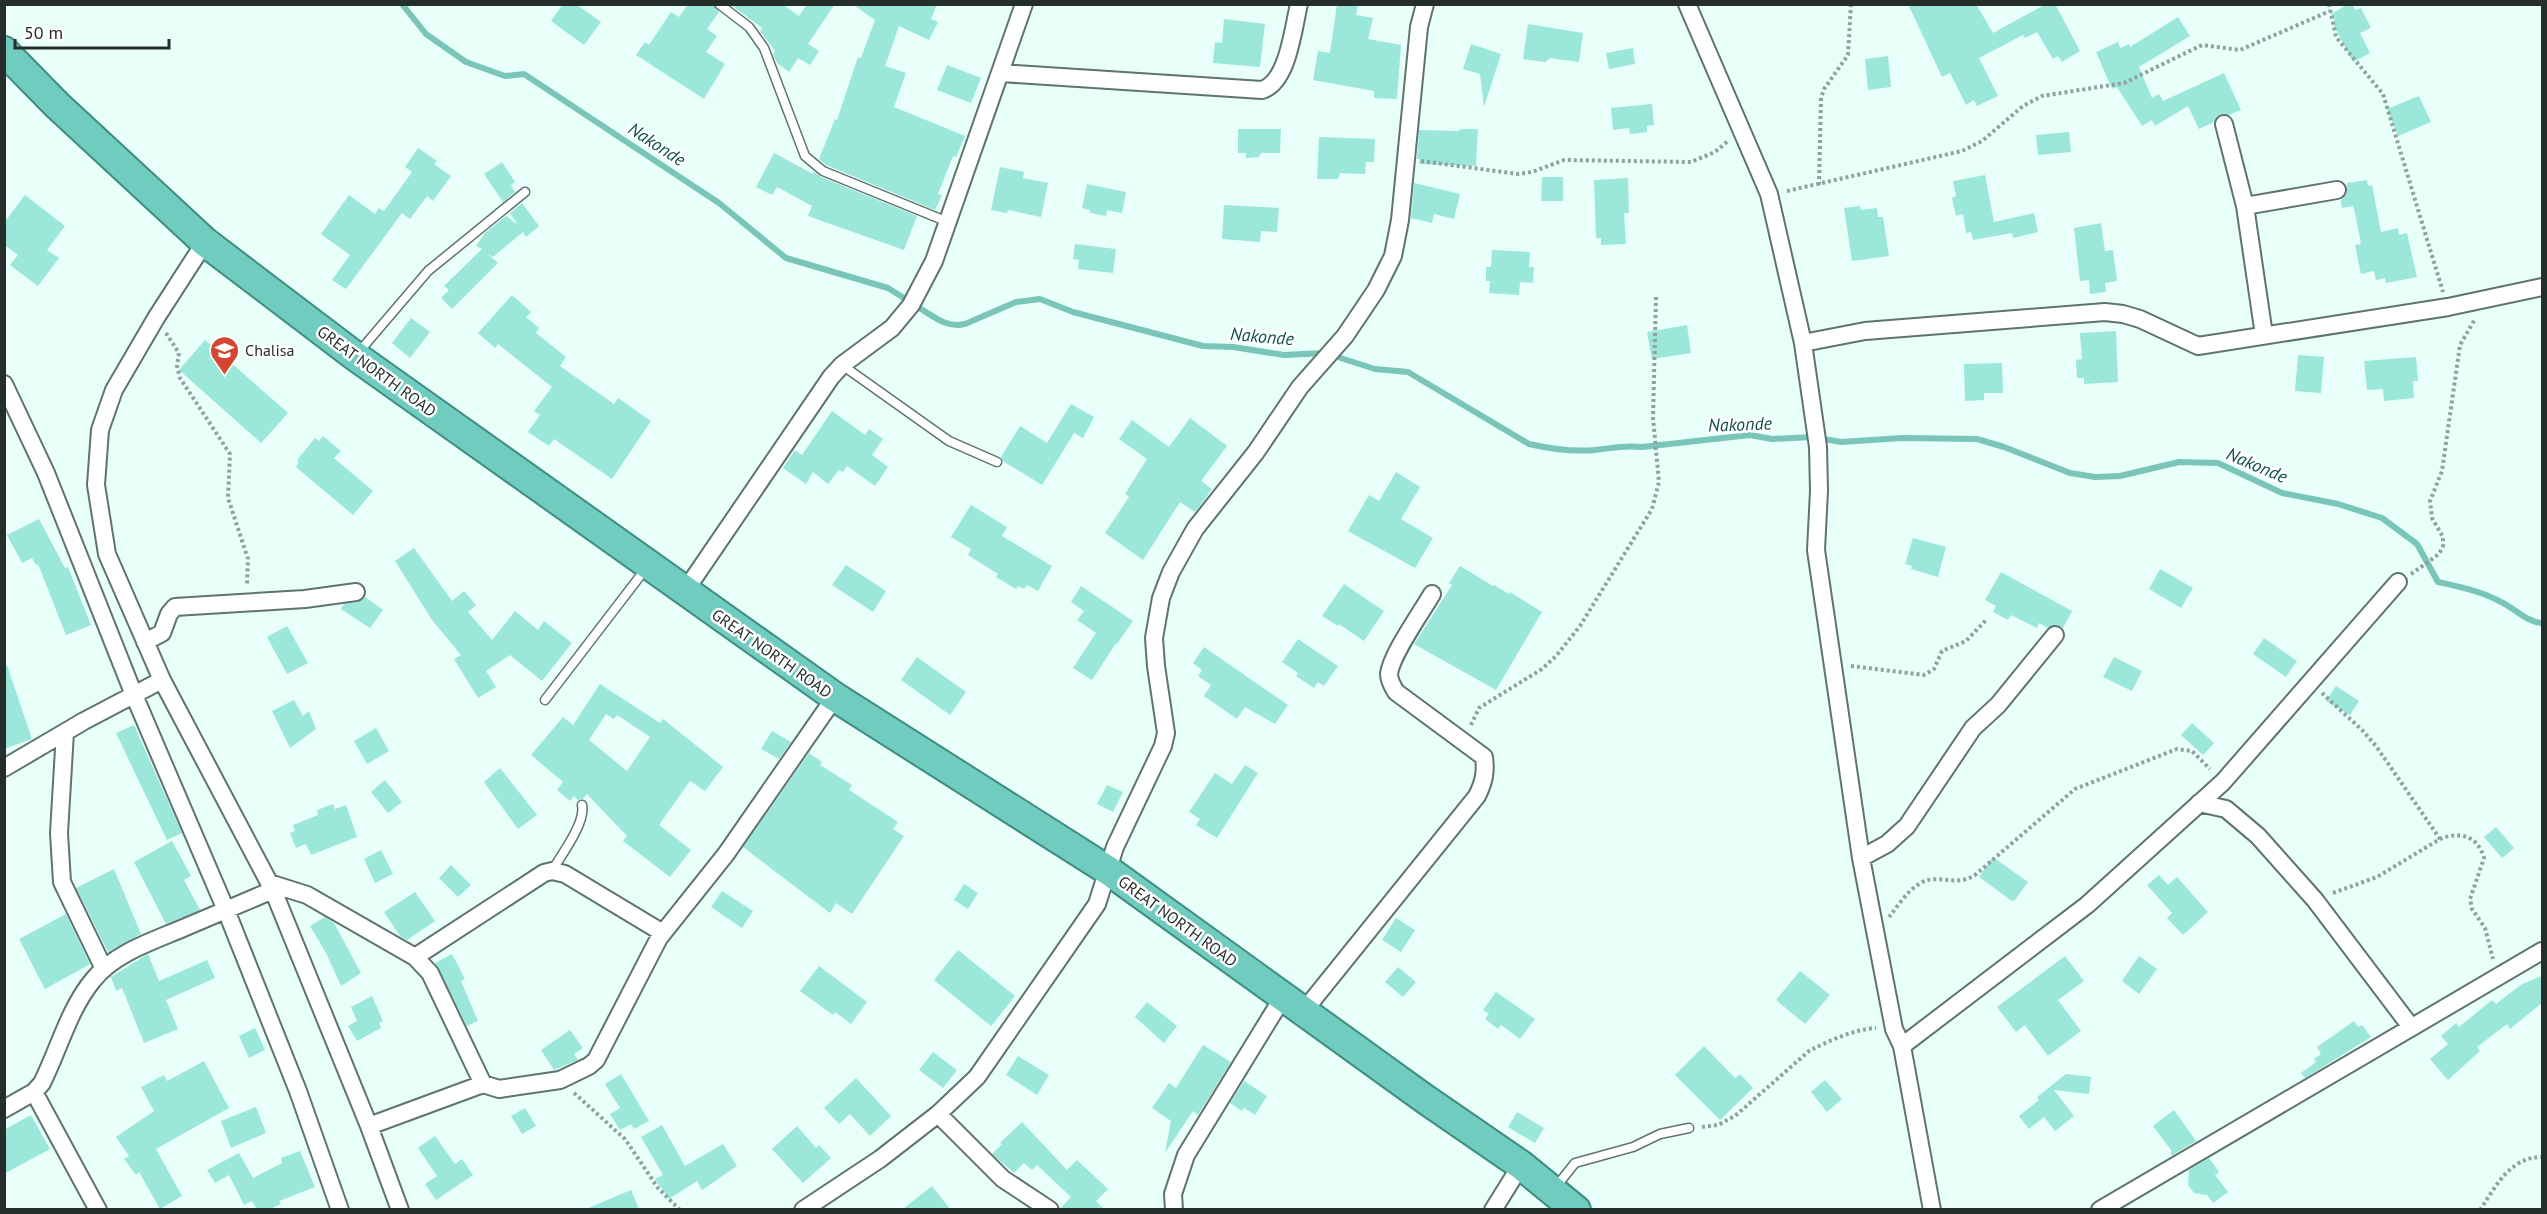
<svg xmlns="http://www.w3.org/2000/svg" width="2547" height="1214" font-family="'PT Sans',sans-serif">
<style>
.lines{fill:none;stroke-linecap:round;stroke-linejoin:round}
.stream{stroke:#79c5b7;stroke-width:6}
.building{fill:#9be7d9;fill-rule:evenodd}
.service-casing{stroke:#5f736f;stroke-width:11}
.minor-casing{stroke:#5f736f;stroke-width:20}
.trunk-casing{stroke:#3e8d80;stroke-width:32}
.path{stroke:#91a19d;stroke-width:4;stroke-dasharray:3 3;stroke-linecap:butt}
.service{stroke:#fff;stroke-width:8}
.minor{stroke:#fff;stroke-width:16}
.trunk{stroke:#6fccbe;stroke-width:28}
.labels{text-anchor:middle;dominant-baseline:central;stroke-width:5;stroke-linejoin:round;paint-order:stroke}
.poi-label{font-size:16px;fill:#262e2c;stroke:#fff;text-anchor:start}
.street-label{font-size:16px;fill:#262e2c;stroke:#fff}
.water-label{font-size:18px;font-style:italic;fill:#0f5148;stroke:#fff}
</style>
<rect width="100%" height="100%" fill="#e8fffa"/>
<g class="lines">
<path class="stream" d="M402 4 426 34 466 62 505 76 524 74 719 203 786 258 888 288 904 298
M921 309C936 318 947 328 965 324L1016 302 1040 299 1073 312 1203 346 1233 347 1284 355 1325 353 1375 369 1408 372 1529 444C1551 449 1574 452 1595 450 1612 448 1625 445 1642 447L1750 435 1772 439 1813 437 1841 442 1902 438 1977 439 2004 447 2070 473 2095 477 2120 476 2179 462 2218 463 2282 493 2338 504 2382 518 2417 544 2438 582C2460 587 2481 591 2501 602 2516 609 2526 622 2542 623"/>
</g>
<path class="building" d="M563 4H576L601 22 584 45 551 21Z
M688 4H713L719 12 707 29 717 36 706 52 725 64 704 99 636 55 645 42 649 45 671 12 679 17Z
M730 4H782L799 16 807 4H835L808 44 819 51 810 65 798 58 789 72 777 63 773 54 775 51 760 31 762 28Z
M852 4H937L931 19 938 22 929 40 899 26 885 66 906 73 894 107 965 136 956 157 953 156 938 194 942 195 935 210 826 165 819 159 835 119 837 120 858 57 861 58 875 20Z
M1337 4H1358L1356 15 1373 18 1368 39 1401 45 1397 99 1374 98V91L1313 80 1318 51 1330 53Z
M1908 4H1976L1993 33 2046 4H2055L2080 51 2062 62 2058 56 2053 59 2037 32 2025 38 2023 35 1979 58 1998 96 1977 106 1974 100 1966 105 1950 73 1942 77Z
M2349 4H2352L2355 10 2361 8 2371 28 2360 33 2370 53 2353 62 2332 22 2335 21 2331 14Z
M2178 17 2190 36 2139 67 2152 98 2159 94 2163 101 2224 73 2241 110 2229 115 2221 114 2214 122 2199 129 2188 106 2155 126 2152 120 2142 126 2117 87 2112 89 2096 52 2118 42 2120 48 2129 44 2130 47Z
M1224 19 1265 24 1260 67 1213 63 1215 42 1222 43Z
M1528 24 1583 33 1579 62 1550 58 1545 62 1523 59Z
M1471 44 1501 54 1484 107 1480 74 1463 69Z
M1633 48 1635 64 1609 69 1606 53Z
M1888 56 1891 87 1868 90 1865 59Z
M947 65 981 78 971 103 937 90Z
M2419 96 2431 122 2398 136 2387 109Z
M1652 104 1654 125 1647 126V132L1630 134 1629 128 1613 130 1611 108Z
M1238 129H1281L1280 153H1261L1259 157 1246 158V153H1238Z
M1460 129H1478L1476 166 1419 164 1420 159H1417L1419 130 1459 131Z
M2069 132 2071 152 2038 155 2036 135Z
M1319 137 1375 139 1374 162H1366L1365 174 1340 173 1338 179H1317Z
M418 148 437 161 434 164 451 176 433 201 427 196 410 219 402 213 346 289 332 280 350 255 321 234 349 195 375 214 379 208 384 211 412 172 405 167Z
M774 153 813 174 814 172 821 177 917 216 904 250 808 216 812 206 777 187 772 195 756 187Z
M502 162 515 182 511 185 515 192 503 202 484 174Z
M1000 167 1024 172 1023 178 1048 183 1041 217 1008 210 1007 213 991 210Z
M1985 175 1994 222 2034 213 2038 232 2013 238 2012 233 1973 240 1971 232 1966 233 1963 214 1956 216 1952 198 1956 196 1953 181Z
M1542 177H1563V201H1541Z
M1628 178 1629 213H1624L1626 244 1601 245V238H1596L1594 180Z
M2367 180 2368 186 2372 185 2381 232 2398 228 2399 235 2407 233 2417 277 2386 283 2385 278 2376 280 2374 271 2361 274 2355 245 2361 244 2355 213 2353 206 2342 208 2341 200 2347 194V183Z
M1414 183 1460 194 1454 219 1434 214 1432 223 1411 218Z
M1087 184 1126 192 1122 213 1107 210 1106 216 1090 213V210L1082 208Z
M25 195 65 226 47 250 59 258 38 286 10 265 18 255 4 245V223Z
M522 203 539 226 526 237 523 232 493 257 488 254 498 263 452 309 441 298 449 290 444 286 482 249 476 246 485 233 506 216 518 225 510 213Z
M1224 205 1279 208 1277 232 1261 231 1260 242 1222 239Z
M1860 206 1861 210 1877 208 1878 217H1883L1889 256 1852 261 1844 208Z
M2101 223 2105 251 2113 250 2117 281 2105 283 2106 292 2090 294 2089 280 2080 281 2074 228Z
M1075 244 1116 249 1113 273 1078 269 1079 260 1073 259Z
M1492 250 1530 252 1529 267H1534L1533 283 1520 282 1519 295 1489 293 1490 281H1486V267H1491Z
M512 295 531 312 526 317 539 328 536 333 566 357 560 366 614 404 618 398 651 421 612 479 554 439 549 446 528 432 540 415 534 411 552 387 498 344 495 348 478 333Z
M411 318 430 332 410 358 392 343Z
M1687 325 1691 353 1652 359 1647 332Z
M2116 331 2118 382 2084 384V378H2077L2076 360 2082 359 2080 333Z
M205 340 288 413 261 443 179 370Z
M2298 355 2324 357 2321 393 2295 391Z
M2416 357 2418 381H2413L2414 398 2384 401 2383 389 2367 390 2364 361Z
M2002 363 2003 393H1984V400L1965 401 1964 364Z
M1071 404 1094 417 1083 438 1074 433 1042 485 1003 461 1001 457 1020 426 1047 443Z
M832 411 865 435 869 429 883 439 872 455 888 467 875 486 847 466 843 472 839 470 828 484 813 472 806 484 783 468 795 450 802 455Z
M1190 418 1227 446 1201 481 1212 489 1199 507 1195 512 1180 502 1143 560 1105 533 1129 497 1125 494 1147 459 1119 439 1132 420 1169 447Z
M323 436 341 451 334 458 373 491 353 515 296 467 299 462 297 460 315 438 319 441Z
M1396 472 1420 487 1401 519 1433 538 1415 568 1348 531 1369 495 1379 501Z
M971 505 1007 527 1002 536 1052 566 1038 591 1027 585 1024 589 1018 586 1016 589 996 577 998 574 968 555 971 549 951 537Z
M39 519 65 568 68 567 91 625 66 635 38 564 36 565 32 558 22 563 7 535Z
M1913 538 1946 547 1938 577 1911 569 1912 566 1905 564Z
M414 548 452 601 464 591 476 605 468 612 492 640 515 611 538 630 544 621 572 643 542 681 510 655 486 671 496 687 478 698 454 659 461 655 432 620 395 561Z
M846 565 886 591 873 612 832 585Z
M1460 566 1493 586 1494 585 1509 594 1510 592 1542 612 1496 690 1414 644 1452 585 1449 583Z
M2160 569 2193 588 2181 608 2149 589Z
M2001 572 2072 611 2063 628 2056 625 2048 628 2039 623 2037 628 2011 615 2008 620 1993 612 1996 606 1985 600Z
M1344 584 1384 611 1364 641 1339 624 1338 626 1322 616Z
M1081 586 1133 621 1117 644 1116 643 1092 680 1073 668 1096 633 1077 620 1084 611 1071 602Z
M365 597 383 610 370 628 341 609 344 604 358 602Z
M287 626 308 663 287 674 267 637Z
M2264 638 2297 661 2286 677 2253 654Z
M1298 639 1338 666 1324 686 1318 682 1314 688 1296 676 1298 673 1282 662Z
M1204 647 1288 705 1275 724 1245 707 1237 719 1204 696 1211 685 1198 676 1202 670 1193 663Z
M917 657 966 692 950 715 901 680Z
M2114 657 2142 671 2132 691 2103 677Z
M7 665 32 739 4 749V666Z
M600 684 660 723 663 719 723 767 705 791 690 781 659 825 691 850 670 877 623 841 627 836 587 794 583 799 578 800 574 796 570 801 557 790 563 782 531 755 563 717 573 725ZM606 714 614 719 617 715 650 737 627 771 589 740Z
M2336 686 2359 701 2350 715 2326 701Z
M294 700 303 716 309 711 316 729 290 748 272 711Z
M2192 723 2214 743 2203 755 2181 735Z
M134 725 182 833 167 840 116 733Z
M376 728 389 751 367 764 354 741Z
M772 731 791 742 779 759 761 749Z
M809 753 822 762 820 765 852 785 849 790 898 822 893 829 904 836 852 914 836 903 830 913 743 847Z
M1245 765 1258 773 1217 838 1196 825 1200 819 1189 812 1215 773 1232 784Z
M500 768 537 815 518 829 484 782Z
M385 780 402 802 388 813 371 792Z
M1107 785 1123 792 1113 812 1097 804Z
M333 804 335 809 346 805 357 837 311 855 306 844 296 848 290 833 295 831 293 825 318 815 317 810Z
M2496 827 2514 848 2502 858 2484 837Z
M172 841 191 876 184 880 200 910 166 924 134 862Z
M381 850 393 874 375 883 364 859Z
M1993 857 2028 882 2015 900 2012 901 1979 877Z
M451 865 471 885 458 897 439 878Z
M114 869 141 934 108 952 76 888Z
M2159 875 2168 885 2177 877 2208 912 2183 935 2167 918 2172 913 2147 885Z
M964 884 978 893 968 909 954 900Z
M722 891 753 911 742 928 711 907Z
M415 892 435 921 407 940 400 936 384 912Z
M66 914 90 964 45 989 19 939Z
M325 917 334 923 361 973 341 986 326 953 310 926Z
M1396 918 1415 930 1401 952 1382 940Z
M958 950 1015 996 991 1026 934 980Z
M148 954 159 981 207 960 215 978 166 1000 178 1029 144 1043 122 988 116 991 111 977Z
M452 954 465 979 461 981 478 1021 467 1026 435 963Z
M2065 956 2084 981 2058 1000 2081 1031 2048 1056 2025 1025 2016 1032 1997 1007Z
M2139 956 2157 969 2139 994 2122 981Z
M819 966 867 1002 851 1024 835 1012 833 1015 800 991Z
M1398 967 1416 982 1403 997 1385 982Z
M1800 971 1830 995 1805 1024 1776 1000Z
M2542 976V1003L2510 1029 2507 1024 2477 1047 2480 1051 2448 1080 2430 1059 2448 1044 2441 1036 2456 1023 2459 1027 2492 1000 2496 1004 2522 984Z
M1496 992 1535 1019 1520 1039 1501 1025 1498 1029 1485 1019 1489 1014 1483 1010Z
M372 996 383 1021 379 1023 381 1028 357 1041 348 1026 357 1021 351 1007Z
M1147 1002 1177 1026 1164 1043 1135 1017Z
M2354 1021 2358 1027 2362 1025 2371 1037 2305 1078 2301 1073 2316 1062 2314 1059 2321 1054 2317 1047Z
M255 1028 265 1050 249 1058 239 1036Z
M570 1030 583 1048 574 1054 578 1060 554 1070 541 1050Z
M1203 1045 1231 1062 1198 1115 1193 1111 1165 1153 1171 1121 1152 1108 1169 1083 1176 1088Z
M1704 1046 1735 1078 1740 1074 1753 1088 1720 1120 1675 1075Z
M933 1052 957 1070 943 1088 919 1070Z
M1018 1056 1049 1075 1037 1095 1006 1075Z
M204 1061 229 1108 156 1149 182 1196 160 1209 139 1172 136 1175 124 1159 129 1156 116 1137 154 1111 141 1087 164 1075 167 1081Z
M621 1074 649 1121 634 1129 631 1124 620 1130 610 1114 620 1108 605 1084Z
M2066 1074 2091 1077 2089 1094 2054 1090 2074 1116 2055 1131 2044 1117 2029 1129 2019 1116 2039 1100 2037 1097Z
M856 1078 891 1116 870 1136 850 1114 839 1124 824 1108Z
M1825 1080 1842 1099 1827 1112 1811 1092Z
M1244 1081 1267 1096 1255 1115 1244 1108 1242 1111 1230 1103Z
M256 1107 266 1133 231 1148 221 1121Z
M525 1108 536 1126 522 1134 511 1116Z
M2174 1110 2196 1141 2171 1156V1150L2153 1126Z
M1517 1112 1544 1128 1535 1143 1508 1127Z
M31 1115 50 1149 4 1174V1130Z
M1022 1122 1067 1170 1077 1160 1108 1189 1096 1201 1104 1209H1060L1071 1197 1037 1165 1032 1170 1024 1163 1014 1173 992 1154 1002 1144 1000 1143Z
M662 1125 685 1166 723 1144 737 1166 702 1190 697 1181 669 1199 655 1179 663 1175 641 1137Z
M797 1126 816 1148 819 1145 831 1158 803 1183 772 1149Z
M435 1136 455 1164 462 1159 473 1175 436 1200 425 1184 437 1176 418 1148Z
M300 1151 315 1187 279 1201 281 1204 270 1209H257L252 1201 244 1205 229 1175 215 1183 207 1170 239 1153 253 1178 282 1163 281 1158Z
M2209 1158 2219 1172 2215 1175 2228 1192 2213 1203 2207 1195 2194 1193 2188 1185 2189 1170Z
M932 1186 950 1209H903Z
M631 1190 639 1209H586Z"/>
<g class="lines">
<defs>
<path id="service" d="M719 4 749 27 764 48 805 156 823 171 948 222
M358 353 428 271 525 192
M842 365 949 441 997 462
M545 700 647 567
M552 871C561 855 586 823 582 805
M1555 1188 1575 1163 1633 1147 1660 1134 1689 1128"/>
<path id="minor" d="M1687 4 1769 194 1803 343 1818 447 1819 491 1816 550 1861 858 1894 1029 1902 1046 1932 1210
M1001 73 1262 90C1288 82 1293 29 1299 4
M2224 124 2245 206 2264 335
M2245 206 2337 190
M205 242 156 318 114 390 100 430 96 485 107 554 162 680 273 890 369 1126 400 1210
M1803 343 1865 331 2105 312 2123 314 2140 319 2198 346 2448 307 2542 287
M4 384 46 473 134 695 226 910 298 1091 340 1210
M685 591 831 377 842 365 892 328 911 305 934 261 1024 4
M145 642 162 633 169 614 175 607 305 599 356 592
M65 732 59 833 62 882 104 969
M4 768 84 721 162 680
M2199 803 2226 809 2258 836 2315 900 2411 1027
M1861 858 1887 844 1907 826 1973 728 1998 705 2055 635
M269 883 307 895 415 957 430 973 483 1084
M415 957 544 873 552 871 565 874 663 933
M1303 1012 1477 796C1484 782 1486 772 1484 757L1396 692C1393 687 1389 681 1389 674 1391 655 1421 613 1432 594
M1902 1046 2087 905 2223 782 2398 582
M34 1092 98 1210
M4 1109 34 1092 42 1083C59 1049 69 1009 93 980 115 952 156 940 188 926 216 914 245 902 273 890
M938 1114 1003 1179 1050 1210
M369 1126 483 1084 499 1089 560 1080 589 1066 596 1060 659 938 726 854 835 697
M803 1210 880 1159 938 1114 977 1077 1097 904 1115 847 1163 746 1166 733 1156 666 1154 638 1161 598 1171 572 1195 529 1256 452 1300 387 1345 336 1376 290 1393 256 1400 220 1419 27 1425 4
M1174 1210 1173 1194 1186 1155 1283 997
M1493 1210 1521 1165
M2100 1210 2542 951"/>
<path id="trunk" d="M4 51 57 105 205 242 355 356 835 697 1109 871 1425 1099 1521 1165 1576 1210"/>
</defs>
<use href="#service" class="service-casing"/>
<use href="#minor" class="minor-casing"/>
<use href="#trunk" class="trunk-casing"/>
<path class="path" d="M2329 4 2336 37 2383 94 2443 292
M1421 161 1518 174 1532 172 1564 160 1691 162 1715 152 1728 141
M1819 185 1821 98 1824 89 1848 55 1851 4
M1787 191 1962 151 1982 141 2023 106 2042 96 2124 83 2202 45 2240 50 2330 11
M166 333 179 353 177 366 180 378 230 454 228 498 248 559 247 584
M2411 574 2439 554 2443 546V537L2432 518 2430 501 2442 471 2460 345 2475 319
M1851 666 1924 675 1934 669 1942 651 1966 641 1987 619
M2322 693 2362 730 2376 746 2440 839
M1471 725 1479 708 1542 669 1556 656 1580 626 1652 509 1659 482 1653 418 1656 296
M2333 893 2377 877 2440 839C2460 831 2478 836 2484 858L2470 899 2472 909 2485 928 2493 959
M1889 917C1898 906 1907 891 1919 884 1937 872 1955 888 1975 875L2075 789 2177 749 2192 751 2210 769
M574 1093 625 1139 658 1188 680 1210
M1702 1127 1718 1125 1735 1116 1809 1051C1828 1041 1855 1029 1876 1028
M2480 1210C2496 1186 2510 1157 2542 1157"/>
<use href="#service" class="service"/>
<use href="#minor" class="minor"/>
<use href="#trunk" class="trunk"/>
</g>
<defs>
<symbol id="school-pin" viewBox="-11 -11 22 30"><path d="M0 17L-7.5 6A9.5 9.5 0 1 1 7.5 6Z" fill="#d34732" stroke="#fff"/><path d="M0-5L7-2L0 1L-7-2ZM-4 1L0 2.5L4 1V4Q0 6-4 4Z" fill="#fff"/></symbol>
</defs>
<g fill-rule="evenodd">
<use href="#school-pin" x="208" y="334" width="33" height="45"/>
</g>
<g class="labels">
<g class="poi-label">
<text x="245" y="350">Chalisa</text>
</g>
<g class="street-label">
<text transform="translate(377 371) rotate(36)">GREAT NORTH ROAD</text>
<text transform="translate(772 653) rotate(35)">GREAT NORTH ROAD</text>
<text transform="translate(1178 921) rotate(36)">GREAT NORTH ROAD</text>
</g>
<g class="water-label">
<text transform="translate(657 144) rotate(33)">Nakonde</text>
<text transform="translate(1262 336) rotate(5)">Nakonde</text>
<text transform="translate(1740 424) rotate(-2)">Nakonde</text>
<text transform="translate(2257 465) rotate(23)">Nakonde</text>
</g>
</g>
<rect width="2547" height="1214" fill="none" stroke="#262e2c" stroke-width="12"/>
<path d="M15 39v9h154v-9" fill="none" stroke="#262e2c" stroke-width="3"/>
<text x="24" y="39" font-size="18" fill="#262e2c" stroke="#ffffff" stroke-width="4.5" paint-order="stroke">50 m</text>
</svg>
